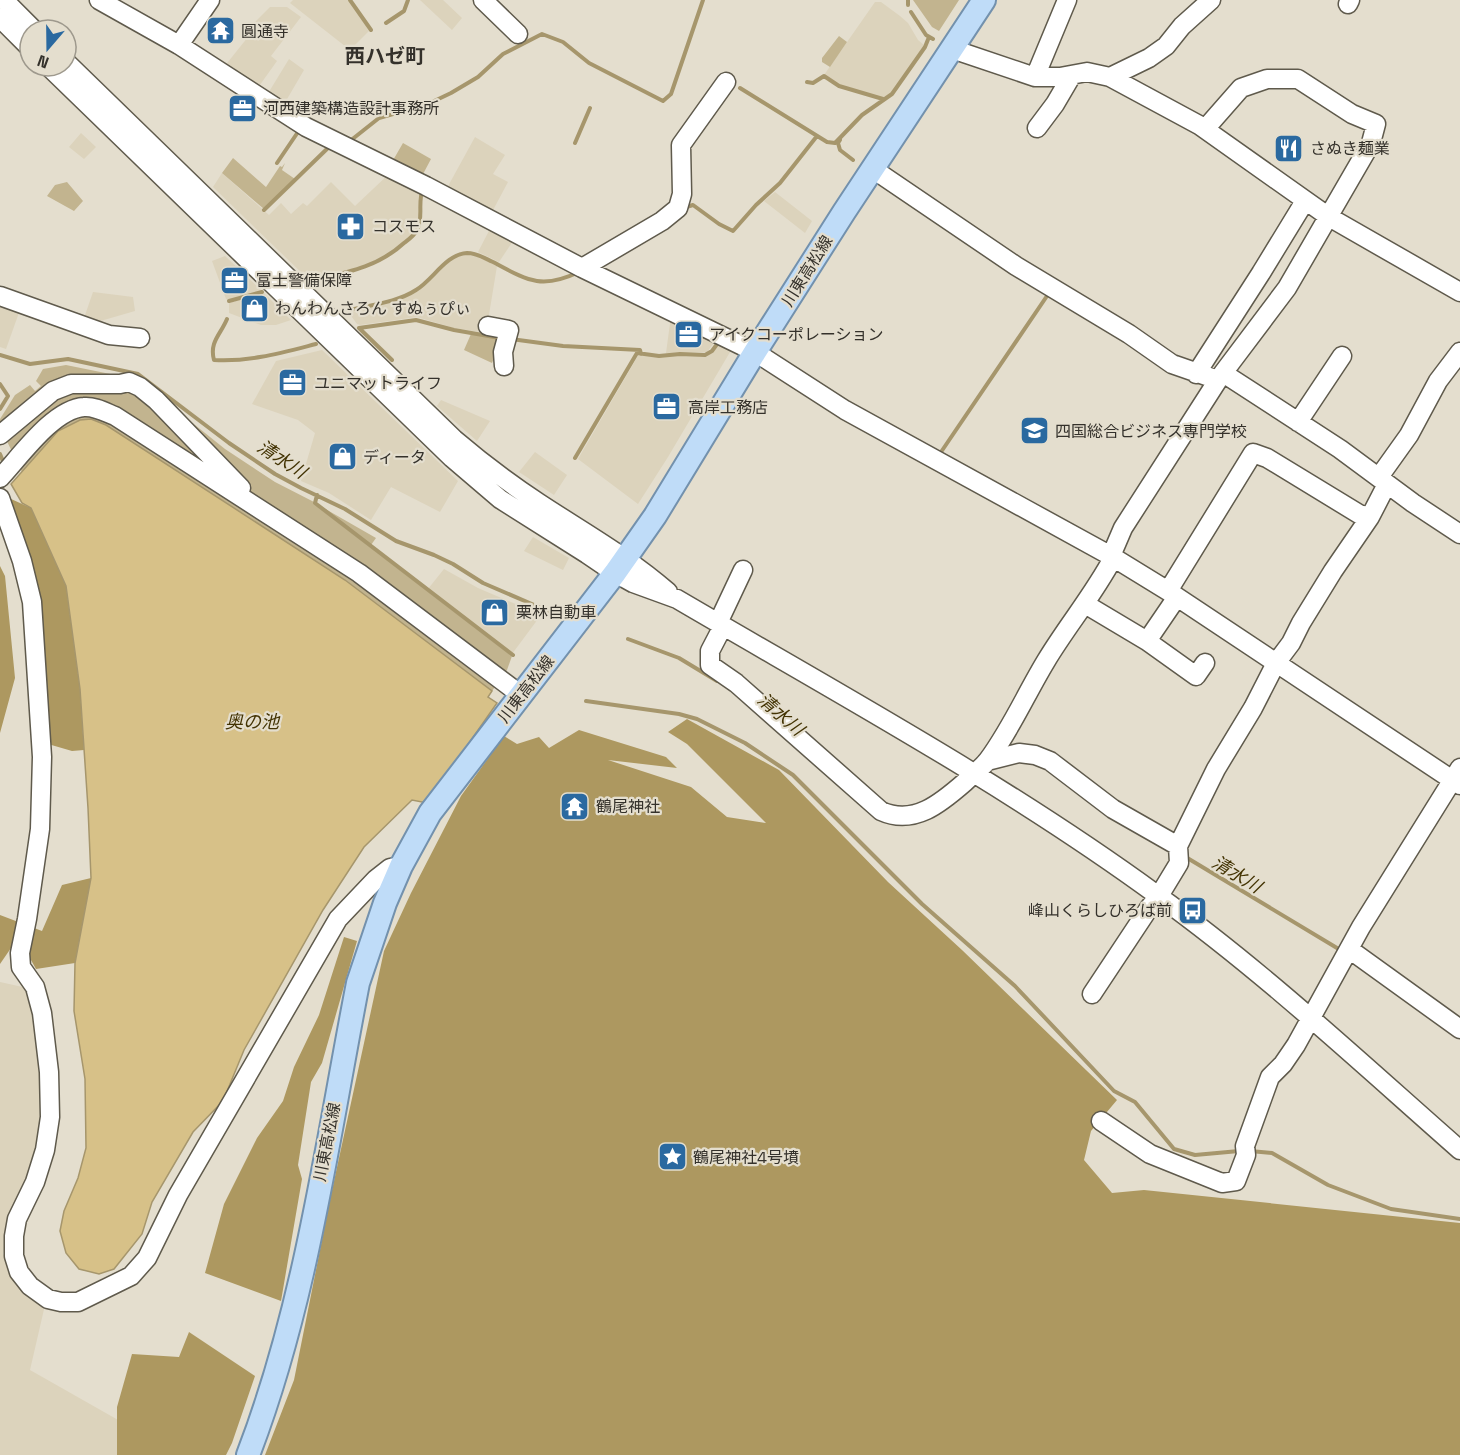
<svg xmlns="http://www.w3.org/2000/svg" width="1460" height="1455" font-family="'Space Grotesk','Noto Sans JP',sans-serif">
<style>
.built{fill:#dcd3bc}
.green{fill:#c2b48f}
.forest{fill:#ad9860}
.water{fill:#d7c188;stroke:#a6966c;stroke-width:1.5}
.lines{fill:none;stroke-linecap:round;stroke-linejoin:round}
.stream{stroke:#a6966c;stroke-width:4}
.minor-casing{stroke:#5f5a4c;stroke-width:21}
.major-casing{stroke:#7391ad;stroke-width:26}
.minor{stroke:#fff;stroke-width:18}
.major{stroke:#bfdcf8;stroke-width:22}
.labels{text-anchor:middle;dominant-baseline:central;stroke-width:4.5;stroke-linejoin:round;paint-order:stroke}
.poi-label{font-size:16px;fill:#34312b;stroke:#e4dece;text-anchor:start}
.street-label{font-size:16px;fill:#34312b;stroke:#e4dece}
.water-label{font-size:18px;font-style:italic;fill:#433303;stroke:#e4dece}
.quarter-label{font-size:20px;font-weight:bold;fill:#34312b;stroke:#e4dece}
</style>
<rect width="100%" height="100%" fill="#e4dece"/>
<path class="built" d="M293 0H350L369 31 350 50 290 3Z
M420 0H443L462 18 452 30Z
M875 2H881L900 16 908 23 918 40 924 45 897 88 884 99 839 85 824 75Z
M270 7H287L301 17 271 56 277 61 257 89 224 67 248 37 249 25 251 26Z
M289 59 304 70 283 106 267 95Z
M245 93 254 100 240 122 232 117Z
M81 133 96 147 84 159 69 147Z
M475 137 505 155 493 174 508 182 492 212 447 188Z
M222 173 269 215 281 203 291 214 303 203 307 206 331 182 355 206 390 173 420 193 419 224 413 235 384 258 365 267 309 280 213 187Z
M775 192 812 221 805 233 764 201Z
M492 225 515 238 499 262 478 252Z
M466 254 478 256 497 266 486 333 454 328 417 317 360 325 357 324 349 313 414 293 429 282 455 256Z
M225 256 262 291 229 301 226 299 212 261Z
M93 292 133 297 135 311 97 322 83 321Z
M264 293 291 320 276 325H261L229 313V303Z
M0 304 21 307 6 349 0 347Z
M671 316 717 339 707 352 666 353Z
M721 340 733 347 668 457 638 504 578 459 639 354 659 357 679 355 707 356 712 352Z
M322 350 458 481 440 512 391 487 371 520 329 493 301 481 315 433 298 420 252 404 276 361Z
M441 400 490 421 477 441 437 406Z
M535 452 567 475 554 495 519 472Z
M533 537 569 558 563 570 524 551Z
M444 569 478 588 541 615 512 654 428 589Z
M0 982 27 988 40 1043 45 1104 38 1155 10 1217 3 1254 45 1305 30 1370 134 1429 126 1455H0Z"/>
<path class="green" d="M913 0H959L939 31 932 27Z
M839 36 847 42 830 67 822 62V58Z
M403 143 431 159 422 176 392 162Z
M233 158 266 187 280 166 282 167 285 163 282 170 295 179 264 209 222 173Z
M67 182 83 201 74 211 47 196 55 185Z
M471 334 502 339 492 363 464 350Z
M66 365 125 377 170 405 225 449 275 482 314 502V504L512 656 507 670 492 691 345 580 106 425 58 431 22 472 0 427V419L15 395 30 385 35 391 41 386 36 381 43 369Z
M315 503 376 538 371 545Z"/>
<path class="forest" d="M0 494 31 508 66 586 80 689 84 750 72 751 48 744 42 619 34 574 28 548Z
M0 566 5 576 15 678 0 733Z
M687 719 779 770 888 882 962 950 1117 1100 1091 1131 1084 1160 1112 1193 1144 1190 1460 1223V1455H265L294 1380 331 1195 384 951 411 893 461 796 504 736 517 744 539 737 549 748 579 730 666 757 677 768 608 760 691 787 727 817 766 823 687 744 668 732Z
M91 878 75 963 36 969 26 951 11 948 0 964V915L42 931 62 885Z
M344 937 357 941 322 1063 311 1082 298 1165 302 1179 281 1301 205 1273 224 1204 257 1138 283 1101 294 1067 319 1015Z
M189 1332 255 1376 232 1443 226 1455H117V1407L132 1354 179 1357Z"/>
<path class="water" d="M91 419 106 425 345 580 492 691 488 697 497 703 427 803 412 800 364 847 323 910 244 1050 223 1101 193 1132 152 1202 142 1234 114 1269 99 1274 79 1269 66 1253 60 1231 64 1211 78 1178 86 1148 85 1079 74 1011 75 963 91 878 88 808 80 689 66 586 31 508 22 503 11 484 58 431 80 420Z"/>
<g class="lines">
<path class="stream" d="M350 0 371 30
M908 0V5
M911 12 926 35 933 39
M386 23 404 11 408 0
M807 82 813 83 824 76 839 86 883 99
M740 88 827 142 835 143 862 115 892 94 925 47 929 37
M840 140 838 143 840 150 853 160
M350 141 379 118 428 104 451 93 478 77 503 54 542 34 563 42 589 63 663 101 671 94 703 0
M575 143 590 108
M277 163 300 129
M683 208 693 205 719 224 733 231 756 205 780 183 817 136
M264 210 330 146
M310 281C344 273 377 268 404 243 408 240 414 236 417 230 424 218 417 202 423 189
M229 301 262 292
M346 311C368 305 396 303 416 290 433 280 446 254 467 253 477 253 484 258 493 262 527 280 541 290 579 272
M227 319C221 334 209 342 214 360 250 362 281 353 316 344
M359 328 416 320 454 330 500 338
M359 328 392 360
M511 339 563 346 640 350 641 354
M0 355 30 364 68 359 138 374 229 443 275 474 301 488 345 509 396 541 434 555 453 564 483 583 548 611
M0 384 8 396 0 409
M0 454 5 466
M939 455 1049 293
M575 458 637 353 659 356 680 354 705 355 712 351 720 340
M317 495 315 503 513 655
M628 639 679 658 717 681
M586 701 679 714 697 719 745 743 793 775 922 904 1015 986 1114 1091 1135 1102 1174 1149 1195 1155 1239 1151
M1184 856 1342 951
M1250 1151 1272 1153 1328 1185 1391 1209 1460 1219"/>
<defs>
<path id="minor" d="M4 0 34 30
M99 0 179 45 306 127 426 186 582 268 755 352 845 410 1111 556 1168 591 1460 785
M483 0 518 34
M1348 4 1350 0
M0 18 30 48
M179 45 210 0
M952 49 1035 77H1060L1087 72 1110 77 1199 125 1329 217 1460 292
M66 62 454 439C481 462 510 484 539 503 583 532 628 557 668 592
M48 66 452 458 500 499 587 554 615 573 633 583 677 599C839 694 1005 784 1157 895 1264 972 1361 1063 1460 1150
M1035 77 1067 0
M1110 77 1149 58 1166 46 1182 26 1211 0
M1037 128 1055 104 1072 75
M1205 129 1241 88 1267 79H1298L1352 114 1376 124 1371 143 1287 288 1223 373
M873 169 1016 266 1129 334 1172 364 1218 380 1223 373 1340 449 1413 503 1460 534
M582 268 662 221 678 208 682 194 681 145 726 82
M0 296 109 335 140 338
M488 326 509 330 503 352 504 366
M1196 374 1261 273 1305 201
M1298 422 1342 356
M0 435 53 391 71 384H120L129 382 140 387 156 400 241 488
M1379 477 1409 435 1438 381 1460 352
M0 478C20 457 53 409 84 407 94 406 105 412 115 416L359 573 521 695
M0 498 22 561 32 602 42 757 40 829 27 919 20 953 21 967 35 987 42 1013 49 1072 50 1117 45 1150 35 1182 17 1219 14 1236V1256L19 1272 30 1286 48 1299 61 1302H78L131 1276 147 1258 178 1195 338 919 376 879 390 868 401 866
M1111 556 1123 528 1218 380
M1168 591 1253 453 1267 458 1359 514 1370 517
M1085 604 1147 641 1177 597
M718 623 743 570
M723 626 710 651V665L736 683 881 811C914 826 941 803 965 782 972 775 982 768 988 760 1011 729 1026 694 1046 661 1067 626 1094 594 1113 558
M1147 641 1196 676 1205 663
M987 761 1019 753 1035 755 1050 761 1113 809 1178 846
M1349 949 1460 1029
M1092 994 1149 908 1159 896 1179 863 1178 846 1216 769 1253 708 1276 663 1291 643 1301 623 1333 571 1370 517 1387 484
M1101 1121 1150 1154 1222 1183 1236 1181 1246 1155 1245 1146 1270 1077 1283 1064 1296 1045 1361 927 1460 768"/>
<path id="major" d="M248 1455C306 1304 327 1142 358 983L385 903 401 866 430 813 615 573 655 516 755 352 844 212 984 0"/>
</defs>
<use href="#minor" class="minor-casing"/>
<use href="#major" class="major-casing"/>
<use href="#minor" class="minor"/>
<use href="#major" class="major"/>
</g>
<defs>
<symbol id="temple-square" viewBox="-11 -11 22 22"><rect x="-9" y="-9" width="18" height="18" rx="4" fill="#2a69a0" stroke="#e4dece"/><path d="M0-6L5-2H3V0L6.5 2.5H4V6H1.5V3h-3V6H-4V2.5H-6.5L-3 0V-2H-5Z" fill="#fff"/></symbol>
<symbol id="office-square" viewBox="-11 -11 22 22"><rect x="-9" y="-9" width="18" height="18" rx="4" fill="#2a69a0" stroke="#e4dece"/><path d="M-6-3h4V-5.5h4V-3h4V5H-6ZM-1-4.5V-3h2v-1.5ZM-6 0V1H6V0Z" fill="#fff"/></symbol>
<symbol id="restaurant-square" viewBox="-11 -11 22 22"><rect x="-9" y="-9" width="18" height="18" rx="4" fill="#2a69a0" stroke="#e4dece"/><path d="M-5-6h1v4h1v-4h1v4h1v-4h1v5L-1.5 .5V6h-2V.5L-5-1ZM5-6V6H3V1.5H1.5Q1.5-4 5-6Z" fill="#fff"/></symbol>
<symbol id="pharmacy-square" viewBox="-11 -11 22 22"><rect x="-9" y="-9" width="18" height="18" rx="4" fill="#2a69a0" stroke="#e4dece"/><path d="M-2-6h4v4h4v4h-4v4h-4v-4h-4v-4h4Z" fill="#fff"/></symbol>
<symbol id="shop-square" viewBox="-11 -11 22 22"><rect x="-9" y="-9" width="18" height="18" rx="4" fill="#2a69a0" stroke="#e4dece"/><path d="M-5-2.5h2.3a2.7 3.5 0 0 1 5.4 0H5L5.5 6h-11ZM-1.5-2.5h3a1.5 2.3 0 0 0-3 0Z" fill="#fff"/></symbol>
<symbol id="school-square" viewBox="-11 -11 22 22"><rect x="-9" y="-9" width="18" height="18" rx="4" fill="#2a69a0" stroke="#e4dece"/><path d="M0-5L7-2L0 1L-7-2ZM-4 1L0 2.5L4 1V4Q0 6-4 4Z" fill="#fff"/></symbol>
<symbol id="bus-square" viewBox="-11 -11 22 22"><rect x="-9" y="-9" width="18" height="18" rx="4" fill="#2a69a0" stroke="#e4dece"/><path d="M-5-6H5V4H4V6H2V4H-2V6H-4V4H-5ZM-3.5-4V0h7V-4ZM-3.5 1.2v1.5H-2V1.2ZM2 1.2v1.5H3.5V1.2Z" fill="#fff"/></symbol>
<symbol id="sight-square" viewBox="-11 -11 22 22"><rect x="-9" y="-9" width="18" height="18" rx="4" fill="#2a69a0" stroke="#e4dece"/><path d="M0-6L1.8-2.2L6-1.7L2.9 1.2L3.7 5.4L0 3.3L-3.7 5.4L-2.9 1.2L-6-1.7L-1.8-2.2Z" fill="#fff"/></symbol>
</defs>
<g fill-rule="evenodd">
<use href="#temple-square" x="204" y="14" width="33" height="33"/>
<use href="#office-square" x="226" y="92" width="33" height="33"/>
<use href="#restaurant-square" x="1272" y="132" width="33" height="33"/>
<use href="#pharmacy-square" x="334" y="210" width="33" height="33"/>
<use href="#office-square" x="218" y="264" width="33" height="33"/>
<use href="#shop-square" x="238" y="292" width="33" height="33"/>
<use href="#office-square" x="672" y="318" width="33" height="33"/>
<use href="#office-square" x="276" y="366" width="33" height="33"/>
<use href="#office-square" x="650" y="390" width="33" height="33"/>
<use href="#school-square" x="1018" y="414" width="33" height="33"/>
<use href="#shop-square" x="326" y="440" width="33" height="33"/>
<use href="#shop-square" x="478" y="596" width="33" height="33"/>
<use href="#temple-square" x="558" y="790" width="33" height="33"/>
<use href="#bus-square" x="1176" y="894" width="33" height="33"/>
<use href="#sight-square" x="656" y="1140" width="33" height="33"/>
</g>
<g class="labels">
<g class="poi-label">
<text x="241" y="31">圓通寺</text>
<text x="263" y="108">河西建築構造設計事務所</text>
<text x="1310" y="148">さぬき麺業</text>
<text x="372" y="226">コスモス</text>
<text x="256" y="280">富士警備保障</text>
<text x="275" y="308">わんわんさろん すぬぅぴぃ</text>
<text x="709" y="334">アイクコーポレーション</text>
<text x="314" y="383">ユニマットライフ</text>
<text x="688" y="407">高岸工務店</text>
<text x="1055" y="431">四国総合ビジネス専門学校</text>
<text x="363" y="457">ディータ</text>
<text x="516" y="612">栗林自動車</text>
<text x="596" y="806">鶴尾神社</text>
<text x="1172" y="910" text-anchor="end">峰山くらしひろば前</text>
<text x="693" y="1157">鶴尾神社4号墳</text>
</g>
<g class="street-label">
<text transform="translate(807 271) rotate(-58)">川東高松線</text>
<text transform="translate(526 689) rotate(-52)">川東高松線</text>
<text transform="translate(327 1142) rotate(-79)">川東高松線</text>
</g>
<g class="water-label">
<text transform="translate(282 459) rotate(33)">清水川</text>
<text transform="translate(781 714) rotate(41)">清水川</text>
<text x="252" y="721">奥の池</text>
<text transform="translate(1237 874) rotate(31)">清水川</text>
</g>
<g class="quarter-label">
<text x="385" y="56">西ハゼ町</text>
</g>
</g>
<g transform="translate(48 48) rotate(200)"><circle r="28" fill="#e4dece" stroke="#9e998d" stroke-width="1.5"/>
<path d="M0-4.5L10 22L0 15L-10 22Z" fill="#2a69a0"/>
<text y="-9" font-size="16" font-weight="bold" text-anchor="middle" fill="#34312b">N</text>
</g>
</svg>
